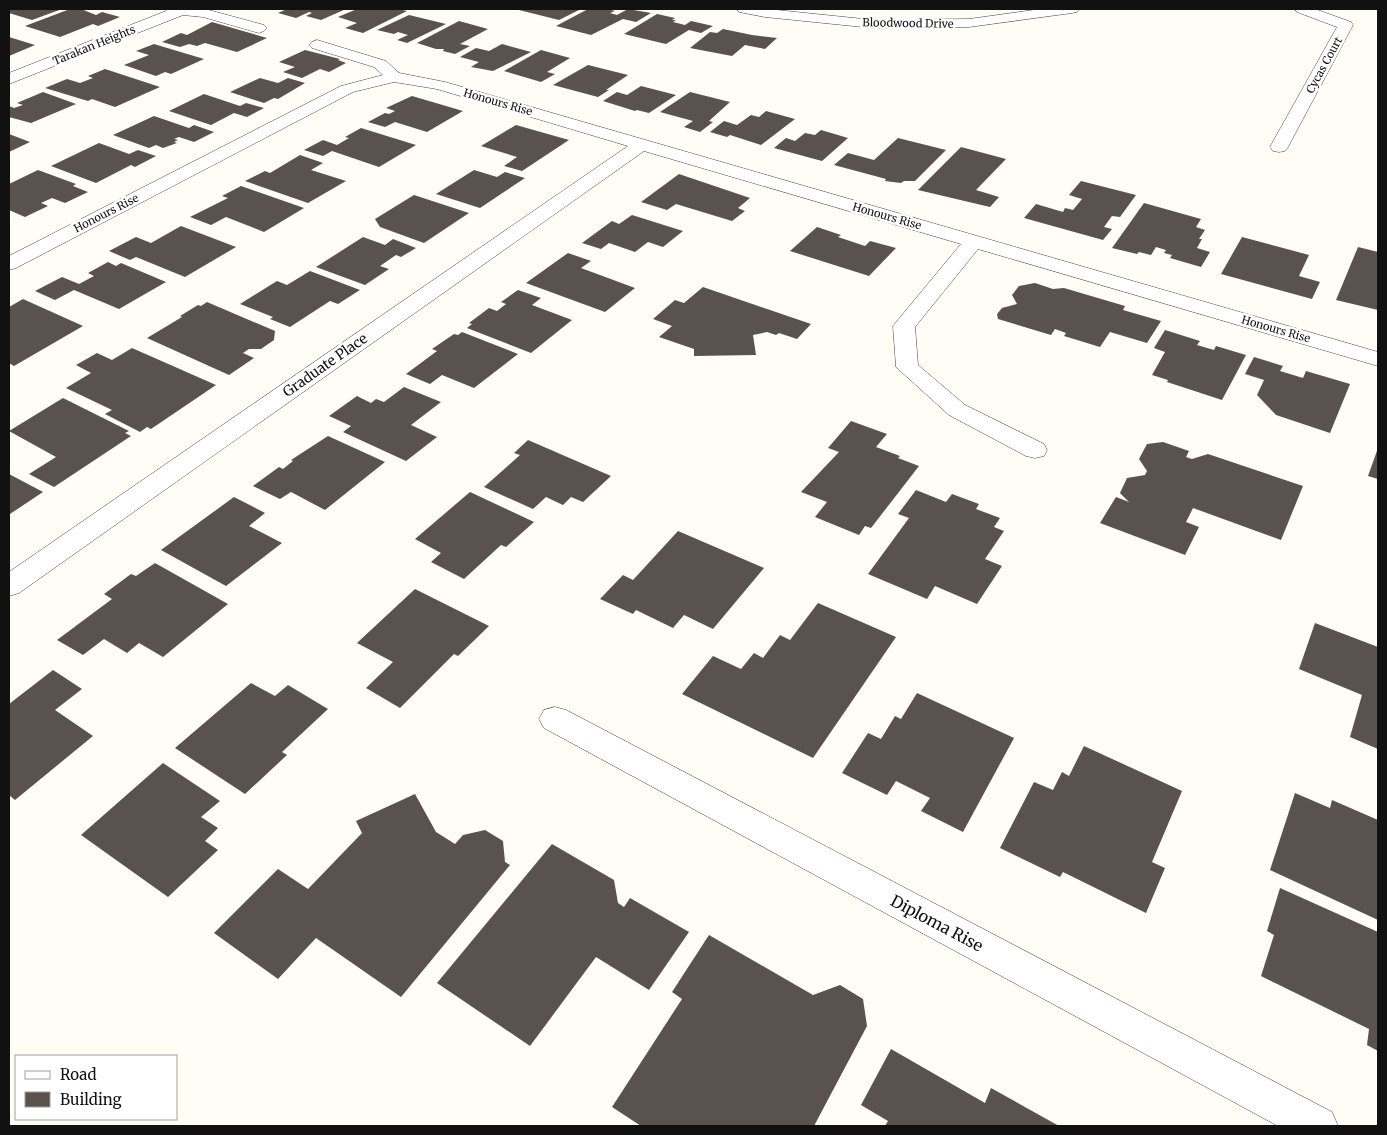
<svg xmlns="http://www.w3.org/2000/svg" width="1387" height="1135" font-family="Merriweather,serif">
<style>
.building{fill:#5a524d}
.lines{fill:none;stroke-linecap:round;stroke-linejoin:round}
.minor-casing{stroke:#444;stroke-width:1}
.minor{fill:#fff;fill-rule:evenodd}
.labels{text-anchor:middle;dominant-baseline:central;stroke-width:5;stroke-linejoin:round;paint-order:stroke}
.far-street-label{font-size:11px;fill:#111;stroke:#fff}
.street-label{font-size:14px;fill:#111;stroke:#fff}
.near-street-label{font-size:16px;fill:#111;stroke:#fff}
</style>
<rect width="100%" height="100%" fill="#fffdf5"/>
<path class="building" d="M12 9H62L32 20 9 13V10Z
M70 9H81L96 15 102 12 120 17 98 26 93 24 60 37 25 26Z
M287 9H346L321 20 306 16 312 13 309 12 296 18 278 13Z
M357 9H398L407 11 363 33 345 28 357 23 338 17Z
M522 9H581L559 20 519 10Z
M588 9H607L615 11 610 13 617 15 628 9 651 13 636 22 623 19 591 35 556 26Z
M657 14 675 18 672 20H676L673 22 685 25 691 21 713 26 701 33 689 30 666 44 624 34Z
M409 15 446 24 407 43 397 40 408 35 398 32 394 34 377 30Z
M459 21 488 29 460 44 470 46 455 54 443 51 444 49H436L417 43Z
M212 22 267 38 237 52 205 43 197 46 189 44 180 47 162 42 181 33 187 35Z
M723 29 752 35 777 38 765 49 745 45 732 56 690 48 710 32 717 33Z
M9 37 35 45 9 56Z
M154 44 204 59 171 74 165 72 156 76 124 65 149 55 136 51Z
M502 44 531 52 493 71 471 67 479 62 460 57 476 48 489 51Z
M305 50 340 59 338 60 346 63 329 72 320 69 302 78 283 72 295 67 279 62Z
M541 50 570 58 547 72 555 74 541 82 504 71Z
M588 65 628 75 606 90H609L598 97 553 85Z
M105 69 160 87 115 107 92 99 88 101 45 88 67 79 80 83 93 78 88 76Z
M260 78 278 83 288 78 305 83 278 99 274 98 264 103 230 92Z
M641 86 676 95 649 113 637 110 635 111 603 101 617 92 627 95Z
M43 92 76 104 31 123 9 117V106L14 108 23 105 17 103Z
M690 92 730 102 709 121 713 122 700 132 684 127 693 121 660 112Z
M204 94 240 106 246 103 264 108 247 117 234 113 211 125 169 111Z
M412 96 463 111 427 132 395 122 385 127 368 122 385 113 389 114 395 111 386 108Z
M766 111 795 119 761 145 730 135 727 137 710 132 724 121 737 125 751 115 759 117Z
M154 116 189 128 194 125 214 132 194 142 179 137 174 139 178 140 174 142 177 143 163 148 156 145 149 148 113 135Z
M516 125 569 140 522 171 504 166 517 157 481 146Z
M361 128 416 145 379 167 332 151 323 156 304 150 323 140 337 145 349 138 345 137Z
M821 130 848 138 822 161 774 148 786 138 795 141 805 133 815 135Z
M9 134 30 142 9 152Z
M898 138 946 150 915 181H904L901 183 885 181 886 179 834 165 848 153 874 160Z
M99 143 129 154 138 150 156 156 135 167 131 165 96 183 51 166Z
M961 147 1006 159 976 190 999 197 990 207 918 190Z
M300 155 323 163 311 170 346 181 308 203 245 181 265 171 270 173Z
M38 170 76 184 73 186 88 192 65 203 52 198 41 203 48 206 25 217 9 210V184Z
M474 170 497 177 505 172 525 178 480 208 436 194Z
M679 174 750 198 738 208 745 211 732 221 676 204 667 210 641 202Z
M1081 181 1136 195 1120 217 1112 216 1104 227 1112 229 1103 240 1024 218 1036 204 1063 212 1065 208 1073 210 1082 199 1069 195Z
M241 186 304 208 264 232 226 217 211 225 190 217 228 198 222 196Z
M414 195 469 213 424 243 380 227 375 219Z
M1144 203 1201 219 1196 227 1205 230 1199 239H1202L1197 248 1210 252 1201 267 1170 258 1172 255 1164 253 1166 250 1156 247 1151 255 1139 252 1137 254 1112 248Z
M632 215 683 231 663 247 648 242 635 252 609 243 601 249 582 243 612 221 619 224Z
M181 226 236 247 185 277 136 257 130 260 109 251 136 237 151 243Z
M817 227 841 235 838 237 865 246 870 241 896 248 869 276 790 251Z
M363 237 385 245 393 239 416 248 401 257 396 255 380 266 389 269 365 285 316 267Z
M1242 237 1309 255 1299 276 1320 282 1312 299 1221 274Z
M1358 247 1378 252V310L1336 300Z
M568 253 591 261 581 268 635 288 605 312 526 283Z
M108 262 116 266 121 263 166 282 119 309 74 290 55 300 35 291 62 277 79 284 94 276 88 273Z
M310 271 360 290 338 304 330 301 290 327 270 319 273 317 240 304 277 281 287 285Z
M1035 283 1053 289 1064 288 1125 306 1123 310 1161 321 1147 343 1110 332 1100 347 1064 336 1066 333 1055 329 1051 335 998 319 997 314 1002 308 1017 304 1012 295 1019 286Z
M703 287 811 324 797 339 779 333 776 335 767 332 753 335 756 355 694 356V349L659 337 672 326 653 319 675 300 684 303Z
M518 290 541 298 532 305 572 320 531 353 467 328 472 324 469 323 489 308 497 311 506 304 501 302Z
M23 299 83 326 14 366 9 363V322L10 321 9 307Z
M207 302 275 331 274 340 261 349H249L243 353 254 358 229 375 147 338 182 317 180 316 198 305 201 306Z
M1165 330 1200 341 1197 345 1214 350 1216 346 1246 355 1222 400 1167 382 1168 380 1152 375 1165 352 1154 348Z
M462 332 518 354 474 388 442 375 430 384 406 374 437 351 432 349 454 334 458 335Z
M132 348 216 385 151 429 147 427 140 432 105 414 112 410 66 388 91 373 76 365 97 353 112 360Z
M1254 357 1283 366 1280 371 1303 378 1306 371 1350 384 1330 433 1276 415 1257 395 1264 380 1245 374Z
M404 387 441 402 411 425 437 437 406 461 343 432 351 426 329 416 357 396 371 403 376 399 384 402Z
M63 398 129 431 125 433 131 436 54 487 29 474 56 457 9 431Z
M851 421 887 434 876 447 900 456 898 458 919 466 871 528 865 526 859 535 815 517 827 502 801 492 839 452 828 448Z
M328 436 385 462 325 510 291 492 280 499 253 486 279 467 283 469 293 461 291 460Z
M528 440 611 476 583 502 571 497 563 505 546 497 533 509 484 487 520 455 514 453Z
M1163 442 1189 451 1186 457 1192 459 1208 454 1303 486 1281 540 1193 508 1186 522 1199 527 1185 555 1100 523 1116 497 1129 502 1120 493 1127 478 1145 475 1147 471 1139 459 1147 444Z
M1378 448V479L1368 476Z
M9 474 43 492 10 514 9 513Z
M916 490 946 502 952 494 979 504 976 509 1000 518 994 527 1004 531 985 559 1002 566 977 604 935 586 927 599 868 574 909 518 898 514Z
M470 492 534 522 506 547 501 545 464 579 431 562 441 553 415 539Z
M234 497 265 513 249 526 282 543 226 586 161 550Z
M678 531 764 568 713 629 684 615 673 628 636 610 633 614 600 599 623 575 633 580Z
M155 563 228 604 163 657 139 643 127 653 104 639 83 655 57 640 112 599 104 594 131 574 136 576Z
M415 589 489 626 458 656 454 654 400 708 366 688 393 662 357 643Z
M818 603 896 637 813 758 682 694 713 656 741 669 754 653 763 658 780 635 790 640Z
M1315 623 1378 647V749L1350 737 1362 695 1299 669Z
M53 670 82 689 55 710 93 736 15 800 9 795V704Z
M251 683 275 696 288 685 328 709 282 752 287 755 245 794 175 748Z
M917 693 1014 738 963 832 921 811 930 798 896 781 887 795 842 773 868 733 881 739 895 716 901 719Z
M1084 746 1182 791 1152 862 1165 868 1146 913 1063 872 1060 877 1000 848 1034 782 1053 790 1062 772 1069 776Z
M163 763 220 801 201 817 218 828 205 841 218 850 168 897 81 835Z
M1295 793 1330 808 1332 800 1378 820V920L1270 870Z
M415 794 436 832 455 844 463 835 485 830 503 841 505 862 510 865 401 997 316 938 278 979 214 933 278 869 308 889 362 833 356 821Z
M552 844 614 880 618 903 624 907 630 898 689 932 649 990 596 957 530 1046 437 983Z
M1280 888 1378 932V1051L1367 1045 1369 1029 1261 976 1274 935 1267 931Z
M709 935 813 995 840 985 863 999 867 1026 814 1126H641L612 1107 682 999 672 992Z
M891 1049 985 1103 991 1088 1059 1126H885L888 1121 861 1105Z"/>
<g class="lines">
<defs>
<path id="minor" d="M165 9H205L264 25 267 28 264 31 259 33 203 17 183 15 9 84V73L166 11Z
M737 9H767L873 20 969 19 1041 9H1079L1077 12 1072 13 969 27 873 28 765 17 739 12Z
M1295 9H1315L1351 22 1353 25 1288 147 1285 151 1279 152 1273 151 1270 147 1337 27 1297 12Z
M317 40 386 61 399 73 445 82 1378 352V366L978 249 915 327 918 365 965 405 1044 444 1047 450 1044 456 1035 458 1026 456 949 415 896 367 893 326 961 244 644 151 19 593 9 596V572L628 146 437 89 394 82 353 92 16 268 9 270V256L341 86 383 75 374 67 312 48 309 45 312 42Z
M555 707 566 710 1332 1112 1338 1126H1278L544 728 539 719 544 710Z"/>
</defs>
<use href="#minor" class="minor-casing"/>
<use href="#minor" class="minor"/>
</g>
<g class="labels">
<g class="far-street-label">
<text transform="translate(908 23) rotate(1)">Bloodwood Drive</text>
<text transform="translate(94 45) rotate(-22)">Tarakan Heights</text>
<text transform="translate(1324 65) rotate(-61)">Cycas Court</text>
<text transform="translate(498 102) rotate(16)">Honours Rise</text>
<text transform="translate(106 213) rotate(-27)">Honours Rise</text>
<text transform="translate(887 216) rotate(16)">Honours Rise</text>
<text transform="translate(1276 329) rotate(16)">Honours Rise</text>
</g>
<g class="street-label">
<text transform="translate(325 365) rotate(-35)">Graduate Place</text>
</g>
<g class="near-street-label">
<text transform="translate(937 923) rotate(28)">Diploma Rise</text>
</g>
</g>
<rect width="1387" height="1135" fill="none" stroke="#111111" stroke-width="20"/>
<rect x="15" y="1055" width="162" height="65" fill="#ffffff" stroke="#a0a0a0"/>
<rect x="25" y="1071" width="25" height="8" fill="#ffffff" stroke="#a0a0a0"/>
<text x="60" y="1080" font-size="15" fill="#111111">Road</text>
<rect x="25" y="1092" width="25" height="15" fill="#5a524d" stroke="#a0a0a0"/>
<text x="60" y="1105" font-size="15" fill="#111111">Building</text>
</svg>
